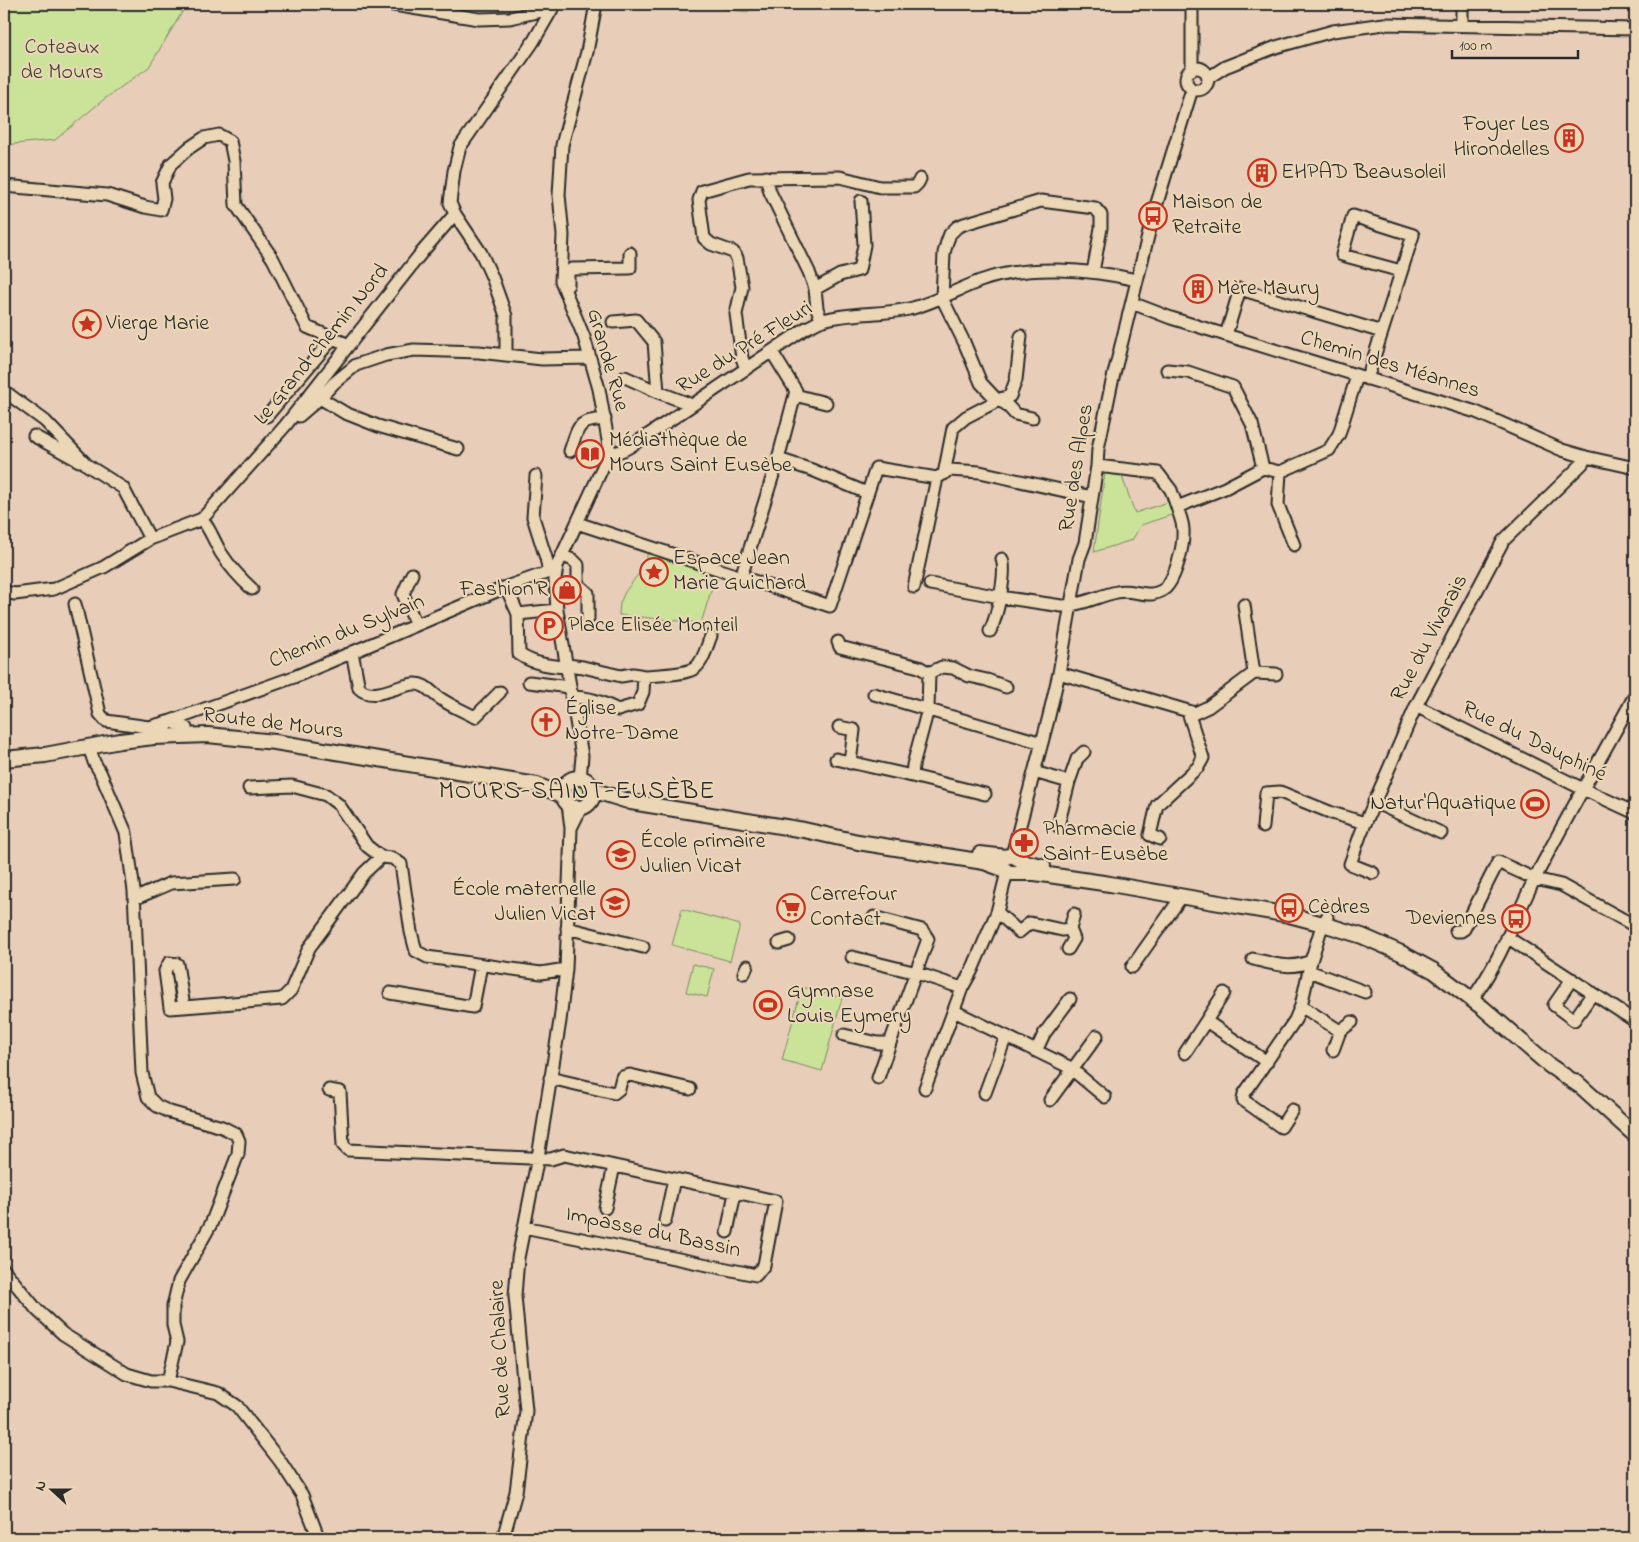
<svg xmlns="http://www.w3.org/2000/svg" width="1639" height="1542" font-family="'Indie Flower',sans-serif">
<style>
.green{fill:#cae399;stroke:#7a8762}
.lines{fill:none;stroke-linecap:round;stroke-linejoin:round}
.minor-casing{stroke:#2b2b2b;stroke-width:15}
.major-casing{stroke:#2b2b2b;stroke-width:18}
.minor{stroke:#ebd6b5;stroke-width:11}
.major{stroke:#ebd6b5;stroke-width:14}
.labels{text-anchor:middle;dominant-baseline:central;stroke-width:4.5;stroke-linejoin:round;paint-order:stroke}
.park-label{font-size:22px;fill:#43473c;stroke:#ebd6b5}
.poi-label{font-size:22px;fill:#2b2b2b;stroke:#ebd6b5;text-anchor:start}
.street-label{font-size:22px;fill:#2b2b2b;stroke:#ebd6b5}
.quarter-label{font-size:25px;letter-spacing:1px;fill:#2b2b2b;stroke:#ebd6b5}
</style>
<rect width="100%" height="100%" fill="#e8cdb9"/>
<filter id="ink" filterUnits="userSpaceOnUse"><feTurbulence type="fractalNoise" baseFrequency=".02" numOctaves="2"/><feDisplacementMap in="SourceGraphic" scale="10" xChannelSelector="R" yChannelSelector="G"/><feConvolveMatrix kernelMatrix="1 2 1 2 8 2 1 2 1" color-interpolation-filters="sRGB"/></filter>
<g filter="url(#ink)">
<path class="green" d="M4 4H187L149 67 103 100 55 140 4 145Z
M695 4H751L748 12 714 8Z
M1111 471 1121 474 1135 513 1168 502 1174 514 1141 525 1132 540 1094 552 1105 473Z
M648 552 716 575 701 623 619 615 620 603 625 592 643 568Z
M570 793a8 8 0 1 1 16 0a8 8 0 1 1-16 0Z
M682 909 740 925 730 961 672 945Z
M693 964 714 969 707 997 686 992Z
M802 987 842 998 822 1071 782 1060Z"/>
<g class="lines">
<defs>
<path id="minor" d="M388 4 479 19 510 18 551 9
M1192 4V70
M1462 25V4
M1186 79a11 11 0 1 1 22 0a11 11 0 1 1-22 0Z
M1208 78 1225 67 1276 47 1333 31 1384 24 1635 29
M766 177 770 192 809 272 815 289 817 308 821 320
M4 186 107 195 145 207 161 210 164 199 162 183 171 164 189 148 204 138 219 135 230 141 234 161 236 205 273 259 307 327 349 345
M455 214 481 253 492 277 506 316V354
M568 285V273L572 269 630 268V253
M815 289 840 275 859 270 864 245 861 201
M1132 303 1171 318 1226 335 1476 412 1562 450 1586 457 1635 468
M613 322 636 320 654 342 658 392 687 403 690 406
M1226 335 1240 289 1382 332
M1021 336 1016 380 1010 396 997 400 1006 404 1015 414 1032 418
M746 369 742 358 736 314 742 287 737 258 733 252 711 244 704 238 699 200 702 191 749 178 840 177 880 187H914L918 183 920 179
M1167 370 1188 372 1233 387 1252 424 1263 468
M625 377 658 392
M1367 379 1413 235 1353 216 1342 255 1401 271
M4 391 45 421 87 465 123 488 150 539
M795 395 826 403
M320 398 345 413 378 426 458 449
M267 416 333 338
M299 416 320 398 334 383 356 365 386 355 414 350 479 352 542 359 590 358
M34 436 79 461
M570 451C579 426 576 421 605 419
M609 452C622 455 634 443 645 437L806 328C811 326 817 322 823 320 850 312 881 315 909 309 934 303 956 290 980 281 1027 264 1089 269 1137 280
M778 459 812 470 867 493
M1097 466 1158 473 1171 490 1177 507
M1280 472 1278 505 1294 545
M944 474 953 428 966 417 993 403 997 400 981 383 964 342 942 298 944 253 947 242 950 234 957 227 964 224 1041 201 1095 208 1101 215V228L1093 272
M536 476 533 517 546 558 549 572
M202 519C210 529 214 541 221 553 230 567 240 578 252 589
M577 523 830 606 876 468 937 478 949 470 980 472 1092 497
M563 556 573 560 578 565V584L588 593V619
M412 574 403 594 416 625
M741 577 778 459 796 391 772 352
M930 584 1000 597 1062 606C1084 605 1097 596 1117 592 1129 589 1141 595 1152 594 1157 593 1165 590 1168 585 1177 572 1184 545 1183 530 1183 522 1179 514 1177 507L1225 488 1263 468 1280 472 1329 450 1339 434 1357 376
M506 587 518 614 557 610
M914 587 937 478
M4 592 15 594 54 589 104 567 150 539 202 519 285 426 422 252 455 214 450 203 454 171 460 147 533 42 555 4
M75 604 100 714 106 721 149 727 171 721 186 728
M518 614 519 654C533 664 550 666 567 667
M990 631C997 617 1007 573 1002 559
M838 642 840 647 919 667 929 673 928 709 913 765 912 776 985 794
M352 652 359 688C373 702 397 685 414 684 426 683 432 694 441 699 451 706 464 711 475 717L500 692
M567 665 583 667 621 676 633 674 644 676 643 692 638 704 618 710C601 702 590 697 571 697
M929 673 942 667 953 668 969 676 987 680 1006 687
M1059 673 1195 713 1208 707 1254 673 1244 605
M1254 673 1276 674
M644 676C656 675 685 675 695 668 704 661 707 645 711 636
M529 682 569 687
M874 694 1042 743
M1416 706 1583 789 1635 813
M839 727 854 730 850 763
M161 736 162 732 171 721 294 677 506 587 546 573 555 572
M89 747 94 762 100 772 126 833 134 891 142 1073 148 1097 157 1106 170 1112 222 1127 236 1134 239 1141 238 1154 211 1224 179 1281 173 1306V1325L177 1342 168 1381
M836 759 912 776
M1034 772 1069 782 1077 759 1084 752
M580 779 582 756 557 610 555 580 557 566 606 460 609 446 599 389 584 337 561 281 563 235 559 195 562 145 587 52 596 4
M249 788 292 786 326 795 339 805 367 846 381 857
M1374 802 1441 833
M1058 826 1069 782
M1263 827 1266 793 1280 792 1332 813 1365 823
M571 828 581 808
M1160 839 1150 835 1157 805 1198 767 1203 758 1188 712
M1012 855 1048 720 1059 673 1079 559 1085 543 1097 466 1098 449 1111 386 1153 216 1192 89
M1373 873 1350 864 1361 833 1416 706 1503 541 1582 464 1586 457
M134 899 171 883 235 879
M997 912 1019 932 1030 923 1062 930 1070 929
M567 928 643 947
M1456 931H1461L1464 929 1498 862 1535 879 1561 885 1635 926
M1507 937 1635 1021
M779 943 789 940
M1068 949 1074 939 1070 929 1074 914
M852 957 917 973 962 988
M1253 959C1275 964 1290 970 1311 961
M1132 967 1182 896
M1309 971 1365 992
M744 973 747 966
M1572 979 1554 1005 1574 1020 1593 993
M390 993 473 1007 481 965
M1472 999C1500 962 1515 918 1535 878 1567 816 1602 756 1635 695
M1301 1006 1340 1031
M184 1007 170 1008 165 971 169 963 177 964 184 1007 282 999 291 990 309 948 364 873 381 857 392 858 401 864 411 932 416 951 427 957 541 973 566 969
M954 1011 1069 1067 1105 1097
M1206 1021 1224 993
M844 1035 878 1043H890L928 939 922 930 874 917
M1333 1050 1340 1031 1352 1022
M1036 1051 1044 1034 1070 999
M1185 1053 1206 1021 1267 1062
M550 1078 614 1093 619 1089 622 1077 630 1075 690 1089
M878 1078 890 1043
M925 1088 962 988 972 970 997 912 1007 872
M329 1090 340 1092 343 1145 348 1150 551 1159 564 1155 776 1201 764 1265 756 1275 524 1227
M985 1093 1006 1036
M1050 1100 1097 1036
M1292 1110 1281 1127 1243 1100 1244 1094 1295 1020 1301 1006 1311 961 1320 932 1327 917
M605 1208 614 1166
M665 1221 674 1179
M727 1232 735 1193
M4 1270 37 1310 63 1334 127 1374 151 1381H168L218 1393 237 1406 280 1461 302 1495 317 1534 320 1538
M503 1538 516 1492 526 1411 515 1296 518 1258 538 1157 560 1021 566 969 571 828 568 804"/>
<path id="major" d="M4 759 45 755 120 741 154 737 208 735 275 742 537 785 559 794 564 798
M563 793a15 15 0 1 1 30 0a15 15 0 1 1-30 0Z
M592 790 631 802 804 830 858 842 984 862 1003 869 1010 873H1035L1110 884 1289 915 1323 924 1362 936 1401 953 1434 971 1483 1008 1550 1066 1580 1086
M980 854 1006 857 1012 855 1024 862 1043 866
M1575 1081 1635 1135"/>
</defs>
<use href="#minor" class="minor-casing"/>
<use href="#major" class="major-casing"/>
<use href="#minor" class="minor"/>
<use href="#major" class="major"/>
</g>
</g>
<defs>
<symbol id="building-ring" viewBox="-11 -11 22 22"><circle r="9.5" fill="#ebd6b5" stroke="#c8321e" stroke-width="1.5"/><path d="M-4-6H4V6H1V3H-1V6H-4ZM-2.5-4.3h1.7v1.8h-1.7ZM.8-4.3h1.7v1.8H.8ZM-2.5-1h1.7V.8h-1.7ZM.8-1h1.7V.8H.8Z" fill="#c8321e"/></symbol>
<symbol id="bus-ring" viewBox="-11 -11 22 22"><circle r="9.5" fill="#ebd6b5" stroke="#c8321e" stroke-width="1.5"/><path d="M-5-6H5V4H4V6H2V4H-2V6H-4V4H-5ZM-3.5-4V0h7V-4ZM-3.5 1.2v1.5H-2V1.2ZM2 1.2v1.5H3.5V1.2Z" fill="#c8321e"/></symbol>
<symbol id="sight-ring" viewBox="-11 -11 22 22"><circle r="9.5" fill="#ebd6b5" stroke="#c8321e" stroke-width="1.5"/><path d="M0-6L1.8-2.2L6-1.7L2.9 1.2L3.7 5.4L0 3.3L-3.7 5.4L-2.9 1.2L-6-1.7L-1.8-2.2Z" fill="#c8321e"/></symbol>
<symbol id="library-ring" viewBox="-11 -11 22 22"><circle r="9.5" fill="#ebd6b5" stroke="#c8321e" stroke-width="1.5"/><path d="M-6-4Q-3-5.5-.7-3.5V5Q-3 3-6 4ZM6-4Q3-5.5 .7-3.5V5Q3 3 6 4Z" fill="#c8321e"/></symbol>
<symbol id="shop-ring" viewBox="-11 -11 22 22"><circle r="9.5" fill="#ebd6b5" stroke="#c8321e" stroke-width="1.5"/><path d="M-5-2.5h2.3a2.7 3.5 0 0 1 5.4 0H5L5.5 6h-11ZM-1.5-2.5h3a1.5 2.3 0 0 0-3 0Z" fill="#c8321e"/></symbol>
<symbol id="parking-ring" viewBox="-11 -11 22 22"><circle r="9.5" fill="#ebd6b5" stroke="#c8321e" stroke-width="1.5"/><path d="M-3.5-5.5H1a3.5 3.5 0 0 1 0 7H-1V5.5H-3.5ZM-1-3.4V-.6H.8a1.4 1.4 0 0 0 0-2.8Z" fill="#c8321e"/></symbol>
<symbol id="church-ring" viewBox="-11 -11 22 22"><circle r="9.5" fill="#ebd6b5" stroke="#c8321e" stroke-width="1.5"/><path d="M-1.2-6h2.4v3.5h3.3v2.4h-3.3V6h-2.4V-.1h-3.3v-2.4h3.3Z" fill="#c8321e"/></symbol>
<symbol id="stadium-ring" viewBox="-11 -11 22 22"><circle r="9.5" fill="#ebd6b5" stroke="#c8321e" stroke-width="1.5"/><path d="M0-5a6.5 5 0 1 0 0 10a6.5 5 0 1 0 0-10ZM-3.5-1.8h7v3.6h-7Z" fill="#c8321e"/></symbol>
<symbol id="pharmacy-ring" viewBox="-11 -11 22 22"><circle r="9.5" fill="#ebd6b5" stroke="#c8321e" stroke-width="1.5"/><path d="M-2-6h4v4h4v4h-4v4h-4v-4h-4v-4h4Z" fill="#c8321e"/></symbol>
<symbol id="school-ring" viewBox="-11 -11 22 22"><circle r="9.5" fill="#ebd6b5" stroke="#c8321e" stroke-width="1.5"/><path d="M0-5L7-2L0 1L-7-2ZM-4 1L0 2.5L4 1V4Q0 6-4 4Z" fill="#c8321e"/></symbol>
<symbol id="supermarket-ring" viewBox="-11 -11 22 22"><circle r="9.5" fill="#ebd6b5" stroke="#c8321e" stroke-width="1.5"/><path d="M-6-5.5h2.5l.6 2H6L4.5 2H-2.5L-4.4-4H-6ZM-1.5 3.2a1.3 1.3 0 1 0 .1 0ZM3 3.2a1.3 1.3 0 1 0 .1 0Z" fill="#c8321e"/></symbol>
</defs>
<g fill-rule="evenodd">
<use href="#building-ring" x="1553" y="122" width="32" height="32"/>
<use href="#building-ring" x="1246" y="157" width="32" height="32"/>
<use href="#bus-ring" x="1137" y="200" width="32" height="32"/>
<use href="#building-ring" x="1182" y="273" width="32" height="32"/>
<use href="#sight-ring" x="71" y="308" width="32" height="32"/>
<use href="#library-ring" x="574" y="438" width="32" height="32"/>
<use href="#sight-ring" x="638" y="556" width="32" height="32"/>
<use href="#shop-ring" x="551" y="574" width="32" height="32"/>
<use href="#parking-ring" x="533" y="610" width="32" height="32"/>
<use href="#church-ring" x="530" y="706" width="32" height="32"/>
<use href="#stadium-ring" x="1519" y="788" width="32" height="32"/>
<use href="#pharmacy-ring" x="1008" y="827" width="32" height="32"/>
<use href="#school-ring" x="605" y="839" width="32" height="32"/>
<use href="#school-ring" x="599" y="887" width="32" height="32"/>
<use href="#supermarket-ring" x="775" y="892" width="32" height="32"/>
<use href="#bus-ring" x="1273" y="892" width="32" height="32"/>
<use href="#bus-ring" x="1500" y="903" width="32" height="32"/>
<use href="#stadium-ring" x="752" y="989" width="32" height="32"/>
</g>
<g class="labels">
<g class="park-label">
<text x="62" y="48">Coteaux<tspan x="62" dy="25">de Mours</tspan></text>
</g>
<g class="poi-label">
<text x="1550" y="125" text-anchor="end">Foyer Les<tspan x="1550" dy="25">Hirondelles</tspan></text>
<text x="1281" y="173">EHPAD Beausoleil</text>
<text x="1172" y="203">Maison de<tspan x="1172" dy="25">Retraite</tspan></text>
<text x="1217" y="289">Mère Maury</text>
<text x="106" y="324">Vierge Marie</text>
<text x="609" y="441">Médiathèque de<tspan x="609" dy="25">Mours Saint Eusèbe</tspan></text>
<text x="673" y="559">Espace Jean<tspan x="673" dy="25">Marie Guichard</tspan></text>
<text x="548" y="590" text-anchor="end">Fashion'R</text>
<text x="568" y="626">Place Elisée Monteil</text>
<text x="565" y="709">Église<tspan x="565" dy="25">Notre-Dame</tspan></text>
<text x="1516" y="804" text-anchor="end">Natur'Aquatique</text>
<text x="1043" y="830">Pharmacie<tspan x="1043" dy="25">Saint-Eusèbe</tspan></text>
<text x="640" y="842">École primaire<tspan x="640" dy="25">Julien Vicat</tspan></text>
<text x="596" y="890" text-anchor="end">École maternelle<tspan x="596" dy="25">Julien Vicat</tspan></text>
<text x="810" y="895">Carrefour<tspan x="810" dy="25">Contact</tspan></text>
<text x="1308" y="908">Cèdres</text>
<text x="1497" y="919" text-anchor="end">Deviennes</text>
<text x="787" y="992">Gymnase<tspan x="787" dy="25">Louis Eymery</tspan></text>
</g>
<g class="street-label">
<text transform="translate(322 345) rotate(-51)">Le Grand Chemin Nord</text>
<text transform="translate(745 348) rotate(-32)">Rue du Pré Fleuri</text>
<text transform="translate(607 360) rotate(74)">Grande Rue</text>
<text transform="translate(1390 365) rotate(17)">Chemin des Méannes</text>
<text transform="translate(1077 468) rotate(-81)">Rue des Alpes</text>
<text transform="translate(347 632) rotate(-22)">Chemin du Sylvain</text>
<text transform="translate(1430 638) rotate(-62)">Rue du Vivarais</text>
<text transform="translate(273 724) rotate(7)">Route de Mours</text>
<text transform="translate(1534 742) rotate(26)">Rue du Dauphiné</text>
<text transform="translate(653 1233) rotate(12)">Impasse du Bassin</text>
<text transform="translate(501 1349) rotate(-93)">Rue de Chalaire</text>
</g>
<g class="quarter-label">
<text x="577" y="792">MOURS-SAINT-EUSÈBE</text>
</g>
</g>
<rect width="1639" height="1542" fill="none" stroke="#ebd6b5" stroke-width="20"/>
<rect x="10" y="10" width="1619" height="1522" fill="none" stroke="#2b2b2b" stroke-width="2" filter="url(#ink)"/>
<g transform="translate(52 1490) rotate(291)" stroke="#ebd6b5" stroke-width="4" paint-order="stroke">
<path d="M0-4L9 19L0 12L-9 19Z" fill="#2b2b2b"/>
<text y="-8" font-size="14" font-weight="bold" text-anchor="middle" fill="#2b2b2b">N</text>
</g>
<path d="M1452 50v8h126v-8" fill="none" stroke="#2b2b2b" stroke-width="2.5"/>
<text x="1459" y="50" font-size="15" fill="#2b2b2b" stroke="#ebd6b5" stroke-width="4" paint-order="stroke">100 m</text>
</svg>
